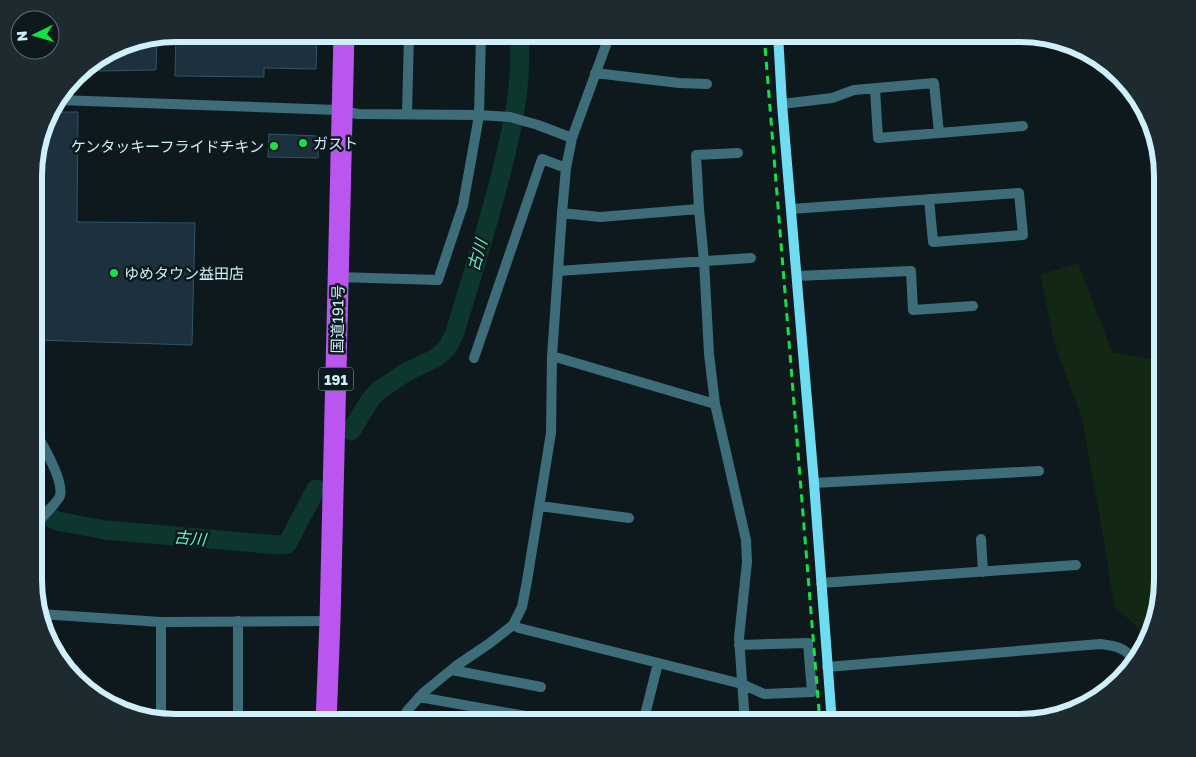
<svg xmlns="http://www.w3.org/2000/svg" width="1196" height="757" font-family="'Golos Text','Noto Sans JP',sans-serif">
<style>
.green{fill:#122714}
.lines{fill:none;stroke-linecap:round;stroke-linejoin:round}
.river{stroke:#0d372e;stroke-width:19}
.building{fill:#1c313d;stroke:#305466}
.street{stroke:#3d6d78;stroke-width:10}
.secondary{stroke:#6fdcf2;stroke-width:10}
.highway{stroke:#bb55ef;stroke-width:21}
.rail{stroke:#15e046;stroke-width:3;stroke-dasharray:8 6;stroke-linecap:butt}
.poi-dot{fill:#15e046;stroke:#0e191d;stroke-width:2}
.labels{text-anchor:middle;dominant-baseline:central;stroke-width:5;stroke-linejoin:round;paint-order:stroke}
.shield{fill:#0e191d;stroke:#95afb8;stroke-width:1}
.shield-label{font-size:14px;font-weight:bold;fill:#cfeffa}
.poi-label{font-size:15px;fill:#cfeffa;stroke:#0e191d;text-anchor:start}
.street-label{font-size:15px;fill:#cfeffa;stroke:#0e191d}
.water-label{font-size:16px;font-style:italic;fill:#67f1ba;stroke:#0e191d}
.rim{fill:none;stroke:#cfeffa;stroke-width:6}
</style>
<rect width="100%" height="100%" fill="#0e191d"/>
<path class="green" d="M1078 263 1112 352 1162 361V589L1145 639 1134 624 1114 606 1104 541 1082 418 1055 345 1040 275Z"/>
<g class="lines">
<path class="river" d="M351 431 370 400 378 391 408 371 436 358 447 348 454 335C471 280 488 225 502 170 513 125 523 80 519 34
M35 509 57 521 105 530 279 545 287 544 316 489"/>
</g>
<path class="building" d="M176 34H317L316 69 264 68V77L175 76Z
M157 38 156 70 99 71 98 60 122 45Z
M50 112H78L77 222 195 223 192 345 35 340V158Z
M269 134 319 136 318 158 268 157Z"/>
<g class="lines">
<path class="street" d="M595 73 679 83 707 84
M875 89 878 138 1023 126
M59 100 337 110 358 114 479 115 510 117 538 125 572 138
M782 104 832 98 854 90 934 83 939 133
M407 114 409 34
M738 153 696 155 699 209 704 261 709 354 715 404 746 540 747 562 739 638 745 723
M791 209 1019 193 1023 235 933 242 929 199
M562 213 600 217 699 209
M558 271 751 258
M797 276 911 271 913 310 973 306
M338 277 438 280 463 205 477 127 479 115 481 34
M552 356 715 404
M474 358 542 159 566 168
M35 431C43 446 64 480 60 496 58 501 40 520 35 525
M814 483 1039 471
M540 506 629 518
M981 539 983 572
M821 583 1076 565
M40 614 161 622 330 621
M513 625 519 628 742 684 764 694 812 692 808 643 739 645
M827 667 1100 644C1118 646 1124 648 1136 661
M452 670 541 687
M419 697 548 720V723
M161 718V622
M238 723V621
M400 723 407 711 423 693 456 666 490 643 513 625 522 607 527 581 551 433 552 356 562 213 566 168 572 138 610 34
M643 723 658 663"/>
<path class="secondary" d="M778 34 782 104 814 483 832 723
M62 100V96"/>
<path class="highway" d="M326 723 330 621 344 34"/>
<path class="rail" d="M764 34 820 723"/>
</g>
<g class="poi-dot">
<circle cx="303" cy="143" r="5"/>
<circle cx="274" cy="146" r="5"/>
<circle cx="114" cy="273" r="5"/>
</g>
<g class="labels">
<rect class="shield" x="318.5" y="367.5" width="35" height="23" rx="4"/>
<g class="shield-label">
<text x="336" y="379">191</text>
</g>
<g class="poi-label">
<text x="313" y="143">ガスト</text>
<text x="264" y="146" text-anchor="end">ケンタッキーフライドチキン</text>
<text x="124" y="273">ゆめタウン益田店</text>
</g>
<g class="street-label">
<text transform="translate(337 319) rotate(-89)">国道191号</text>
</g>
<g class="water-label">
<text transform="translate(477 255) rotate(-74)">古川</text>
<text transform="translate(190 538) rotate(5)">古川</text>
</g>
</g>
<path d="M0 0H1196V757H0ZM176 42H1020A134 134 0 0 1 1154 176V580A134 134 0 0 1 1020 714H176A134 134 0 0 1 42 580V176A134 134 0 0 1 176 42Z" fill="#1d2a2f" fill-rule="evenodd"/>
<path class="rim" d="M176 42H1020A134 134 0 0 1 1154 176V580A134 134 0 0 1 1020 714H176A134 134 0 0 1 42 580V176A134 134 0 0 1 176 42Z"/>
<g transform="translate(35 35) rotate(265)"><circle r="24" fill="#0e191d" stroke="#5b6f75"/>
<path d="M0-4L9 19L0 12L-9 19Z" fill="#15e046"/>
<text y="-8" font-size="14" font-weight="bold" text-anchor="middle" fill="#cfeffa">N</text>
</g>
</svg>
